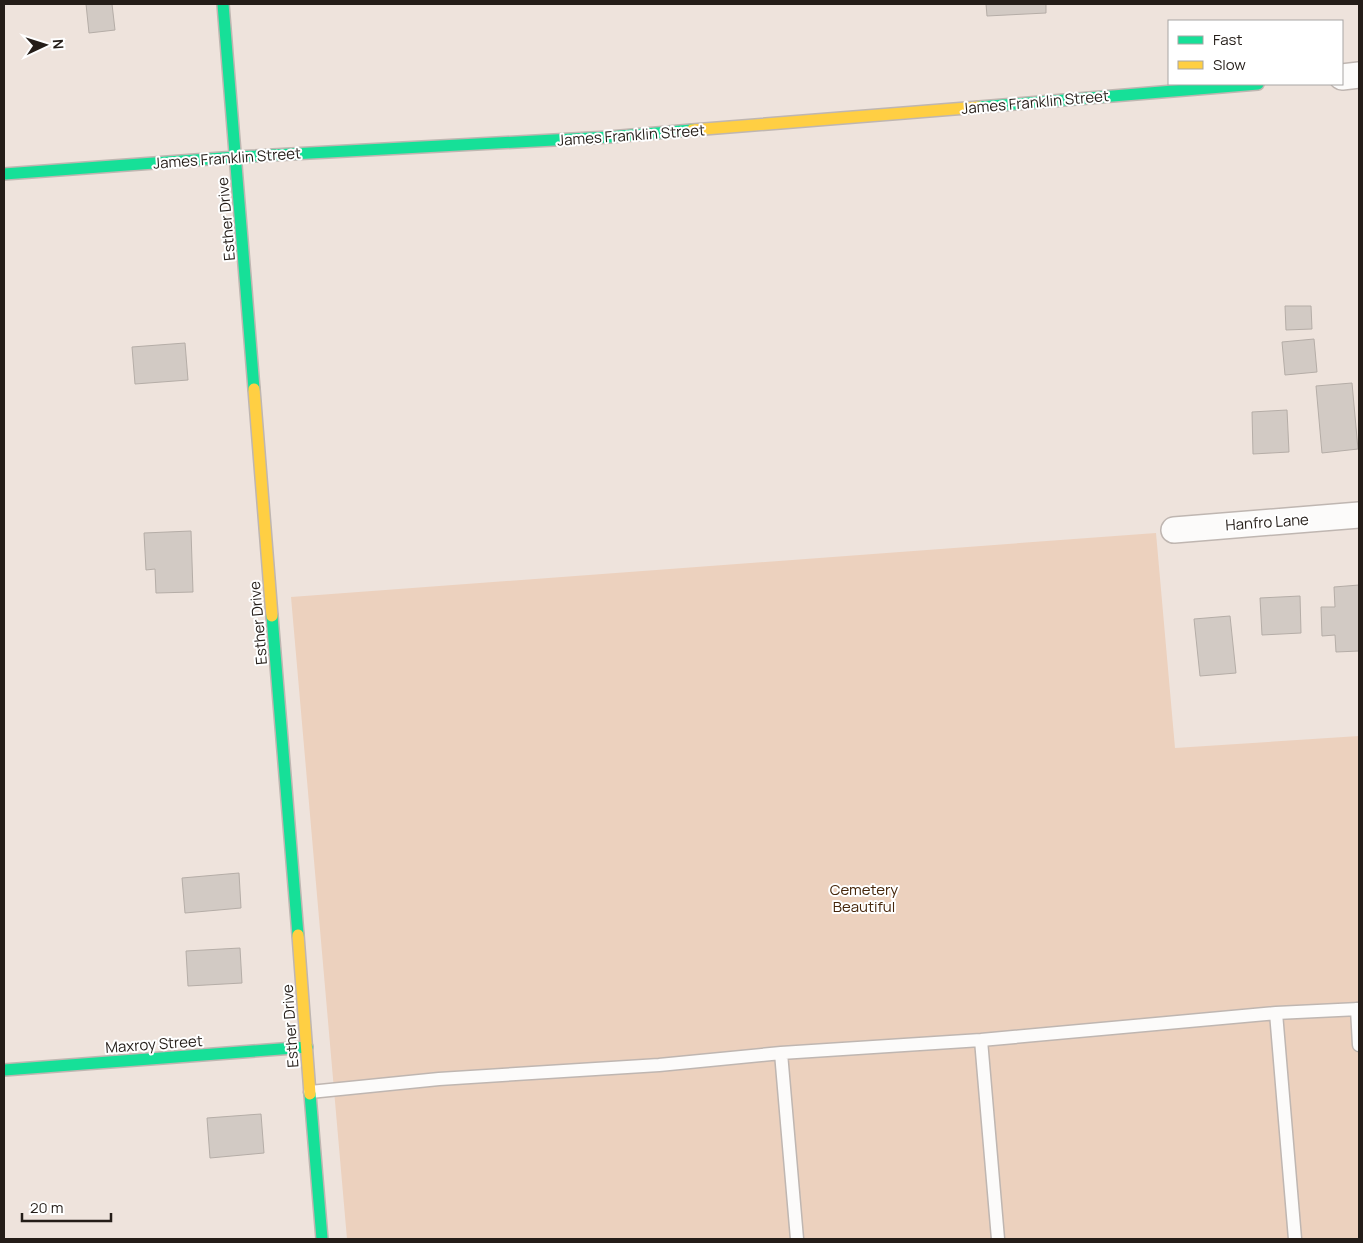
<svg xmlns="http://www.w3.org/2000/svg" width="1363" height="1243" font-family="Manrope,sans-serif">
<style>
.green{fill:#ecd1be}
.building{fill:#d2cac4;stroke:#b5ada7}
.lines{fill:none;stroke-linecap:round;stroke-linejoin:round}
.lane-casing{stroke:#bfb6b1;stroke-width:15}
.street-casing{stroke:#bfb6b1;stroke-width:28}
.fast-casing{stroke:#bfb6b1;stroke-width:14}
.slow-casing{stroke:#bfb6b1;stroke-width:14}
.lane{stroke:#fcfbfa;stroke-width:12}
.street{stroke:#fcfbfa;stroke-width:25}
.fast{stroke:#16e098;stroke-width:11}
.slow{stroke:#ffcf43;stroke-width:11}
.labels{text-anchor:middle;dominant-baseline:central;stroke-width:4;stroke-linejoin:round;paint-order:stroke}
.street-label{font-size:15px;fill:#241d18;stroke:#fff}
.park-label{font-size:15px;fill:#46260a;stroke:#fff}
</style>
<rect width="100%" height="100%" fill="#eee3dc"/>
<path class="green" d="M1156 533 1175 748 1359 736V1239H347L291 597Z"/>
<path class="building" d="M86 4H112L115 30 89 33Z
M986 4H1046V13L987 16Z
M1285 306H1311L1312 329 1286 330Z
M1314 339 1317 372 1285 375 1282 342Z
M185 343 188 380 135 384 132 347Z
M1352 383 1358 449 1322 453 1316 386Z
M1287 410 1289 452 1253 454 1252 412Z
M191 531 193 592 156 593 155 569 146 570 144 533Z
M1359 585V651L1336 652 1335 635 1322 636 1321 607H1335L1334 587Z
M1300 596 1301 633 1262 635 1260 598Z
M1230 616 1236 673 1200 676 1194 619Z
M239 873 241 908 185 913 182 878Z
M240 948 242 983 188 986 186 951Z
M261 1114 264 1153 210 1158 207 1118Z"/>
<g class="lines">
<defs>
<path id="lane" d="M1357 1009 1359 1045
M1276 1013 1295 1239
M981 1040 998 1239
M781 1053 797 1239
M310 1092 439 1079 659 1065 781 1053 981 1040 1276 1013 1359 1009"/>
<path id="street" d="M1342 77 1359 75
M1174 530 1359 515"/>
<path id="fast" d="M223 4 254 389
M979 107 1258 84
M4 174 236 157 609 137 692 130
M272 616 298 935
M4 1070 307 1047
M310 1094 322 1239"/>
<path id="slow" d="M692 130 979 107
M254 389 272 616
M298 935 310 1094"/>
</defs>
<use href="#lane" class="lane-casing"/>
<use href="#street" class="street-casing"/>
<use href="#fast" class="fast-casing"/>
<use href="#slow" class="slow-casing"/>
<use href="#lane" class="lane"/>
<use href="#street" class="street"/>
<use href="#fast" class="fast"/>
<use href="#slow" class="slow"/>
</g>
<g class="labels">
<g class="street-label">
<text transform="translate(1035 102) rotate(-5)">James Franklin Street</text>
<text transform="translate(631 135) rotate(-4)">James Franklin Street</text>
<text transform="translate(227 158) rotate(-4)">James Franklin Street</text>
<text transform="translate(226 219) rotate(-95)">Esther Drive</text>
<text transform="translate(1267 522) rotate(-4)">Hanfro Lane</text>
<text transform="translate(258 623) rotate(-95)">Esther Drive</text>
<text transform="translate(290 1026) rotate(-94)">Esther Drive</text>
<text transform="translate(154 1044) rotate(-4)">Maxroy Street</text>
</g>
<g class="park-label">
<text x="864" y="889">Cemetery<tspan x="864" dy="17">Beautiful</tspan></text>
</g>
</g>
<rect width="1363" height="1243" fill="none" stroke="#241d18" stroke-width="10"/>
<rect x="1168" y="20" width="175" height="65" fill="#ffffff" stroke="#a7a5a3"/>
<rect x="1178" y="36" width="25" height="8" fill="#16e098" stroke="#a7a5a3"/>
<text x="1213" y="45" font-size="15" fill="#241d18">Fast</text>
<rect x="1178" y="61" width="25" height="8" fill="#ffcf43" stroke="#a7a5a3"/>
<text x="1213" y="70" font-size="15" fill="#241d18">Slow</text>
<g transform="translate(45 45) rotate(86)" stroke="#ffffff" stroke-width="4" paint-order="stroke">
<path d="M0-4L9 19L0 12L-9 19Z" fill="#241d18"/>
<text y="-8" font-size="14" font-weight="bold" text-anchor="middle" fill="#241d18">N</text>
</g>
<path d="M22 1213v8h89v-8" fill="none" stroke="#241d18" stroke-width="2.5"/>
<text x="30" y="1213" font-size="15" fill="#241d18" stroke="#ffffff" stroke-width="4" paint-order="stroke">20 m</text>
</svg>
